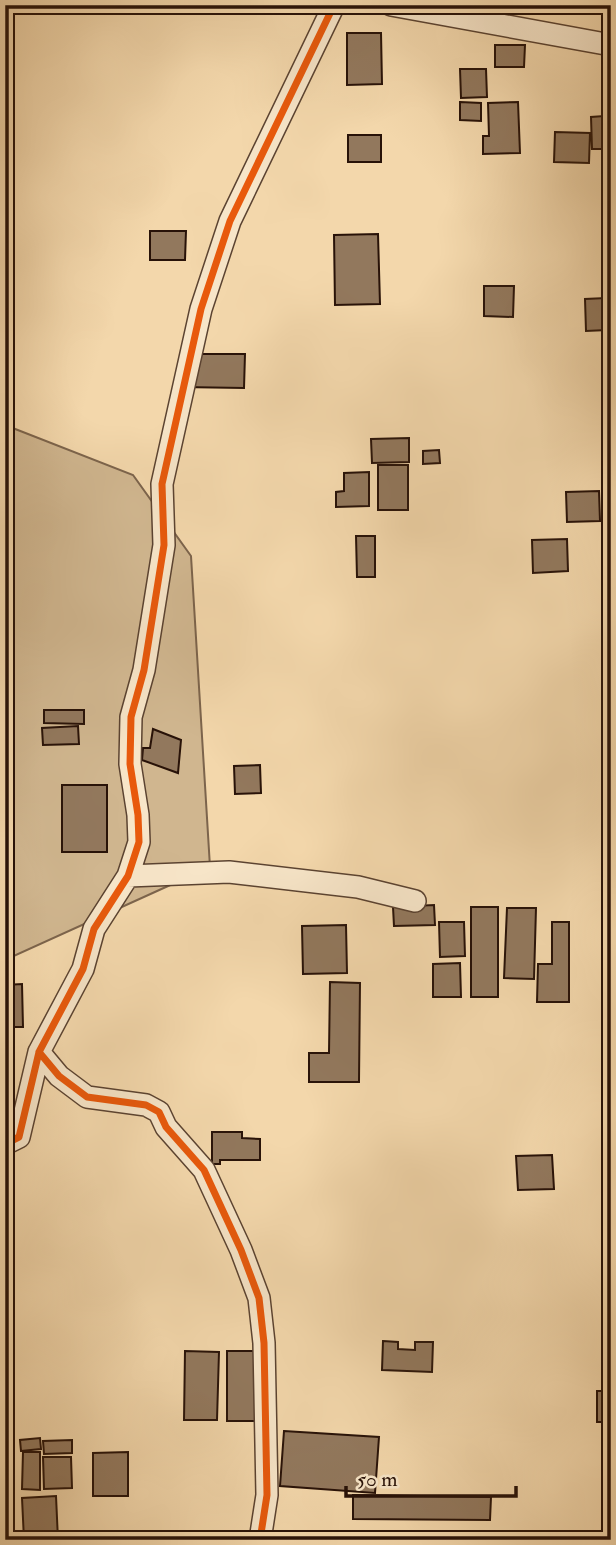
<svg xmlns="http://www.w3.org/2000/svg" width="616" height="1545" font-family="'IM FELL Double Pica',serif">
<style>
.green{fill:#d0b68f;stroke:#7c644c;stroke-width:2}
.building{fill:#92785d;stroke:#281208;stroke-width:2}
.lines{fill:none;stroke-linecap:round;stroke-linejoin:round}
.street-casing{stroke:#5b4331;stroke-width:24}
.street{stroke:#f7e5c8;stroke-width:21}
.cycleway-casing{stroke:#f7e5c8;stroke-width:11}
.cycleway{stroke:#e8590c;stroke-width:7}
</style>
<rect width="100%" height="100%" fill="#f3d7ab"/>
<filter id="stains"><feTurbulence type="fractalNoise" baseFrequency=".00286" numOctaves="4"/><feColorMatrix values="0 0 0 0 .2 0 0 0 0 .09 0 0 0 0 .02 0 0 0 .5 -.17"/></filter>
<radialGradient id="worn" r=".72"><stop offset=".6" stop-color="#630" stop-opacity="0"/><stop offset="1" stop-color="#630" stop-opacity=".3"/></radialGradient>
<path class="green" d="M5 425 133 475 191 556 210 867 5 960Z"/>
<path class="building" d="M347 33H381L382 84 347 85Z
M495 45H525L524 67H495Z
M460 69H486L487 97 461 98Z
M460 102 481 103V121L460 120Z
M518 102 520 153 483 154V136H489L488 103Z
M604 116 605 149H592L591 117Z
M555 132 590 133 589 163 554 162Z
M348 135H381V162H348Z
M150 231H186L185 260H150Z
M378 234 380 304 335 305 334 235Z
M484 286H514L513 317 484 316Z
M606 298 607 330 586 331 585 299Z
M181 354H245L244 388 181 387Z
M409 438V462L372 463 371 439Z
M439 450 440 463 423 464V451Z
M378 465H408V510H378Z
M369 472V506L336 507V492L344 491V473Z
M599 491 600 521 567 522 566 492Z
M356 536H375V577H357Z
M567 539 568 571 533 573 532 540Z
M44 710H84V724L44 723Z
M78 726 79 744 43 745 42 728Z
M153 729 181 740 178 773 142 760 143 748H150Z
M260 765 261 793 235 794 234 766Z
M62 785H107V852H62Z
M434 905 435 925 394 926 393 907Z
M471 907H498V997H471Z
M507 908H536L534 979 504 978Z
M439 922H464L465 956 440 957Z
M552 922H569V1002H537L538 964H552Z
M346 925 347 973 303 974 302 926Z
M460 963 461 997H433V964Z
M330 982 360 983 359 1082H309V1053H329Z
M22 984 23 1027H5V985Z
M212 1132H242V1138L260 1139V1160H220V1164H212Z
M552 1155 554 1189 518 1190 516 1156Z
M383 1341 398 1342V1349L415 1350V1342H433L432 1372 382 1370Z
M185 1351 219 1352 217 1420H184Z
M227 1351H256V1421H227Z
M597 1391H611V1422H597Z
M284 1431 379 1437 375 1493 280 1486Z
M40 1438 41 1449 21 1451 20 1440Z
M72 1440V1453L44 1454 43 1441Z
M23 1452H40V1490L22 1489Z
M128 1452V1496H93V1453Z
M43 1457H71L72 1488 44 1489Z
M353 1495 491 1497 490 1520 353 1519Z
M56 1496 58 1540H24L22 1498Z"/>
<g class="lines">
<defs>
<path id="street" d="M391 5 611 45
M128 876 229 872 358 887 415 901
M39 1052 59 1076 87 1097 146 1105 159 1112 166 1127 204 1170 241 1250 259 1298 264 1343 267 1495 260 1540
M5 1144 19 1137 39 1052 83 969 94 929 128 876 139 842 138 815 130 764 131 717 144 670 164 545 162 484 201 309 230 221 334 5"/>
</defs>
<use href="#street" class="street-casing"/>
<use href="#street" class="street"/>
<defs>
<path id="cycleway" d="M39 1052 59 1076 87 1097 146 1105 159 1112 166 1127 204 1170 241 1250 259 1298 264 1343 267 1495 260 1540
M5 1144 19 1137 39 1052 83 969 94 929 128 876 139 842 138 815 130 764 131 717 144 670 164 545 162 484 201 309 230 221 334 5"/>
</defs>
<use href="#cycleway" class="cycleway-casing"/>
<use href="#cycleway" class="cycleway"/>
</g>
<rect width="616" height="1545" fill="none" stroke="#f3d7ab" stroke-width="28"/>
<rect x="7" y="7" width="602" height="1531" fill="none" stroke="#281208" stroke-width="3.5"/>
<rect x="14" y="14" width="588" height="1517" fill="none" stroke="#281208" stroke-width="2"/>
<path d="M346 1486v10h170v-10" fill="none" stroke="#281208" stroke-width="3.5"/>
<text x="357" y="1486" font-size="21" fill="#281208" stroke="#f7e5c8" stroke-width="5" paint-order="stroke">50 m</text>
<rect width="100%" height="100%" filter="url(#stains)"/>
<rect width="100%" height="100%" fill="url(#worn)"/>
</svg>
